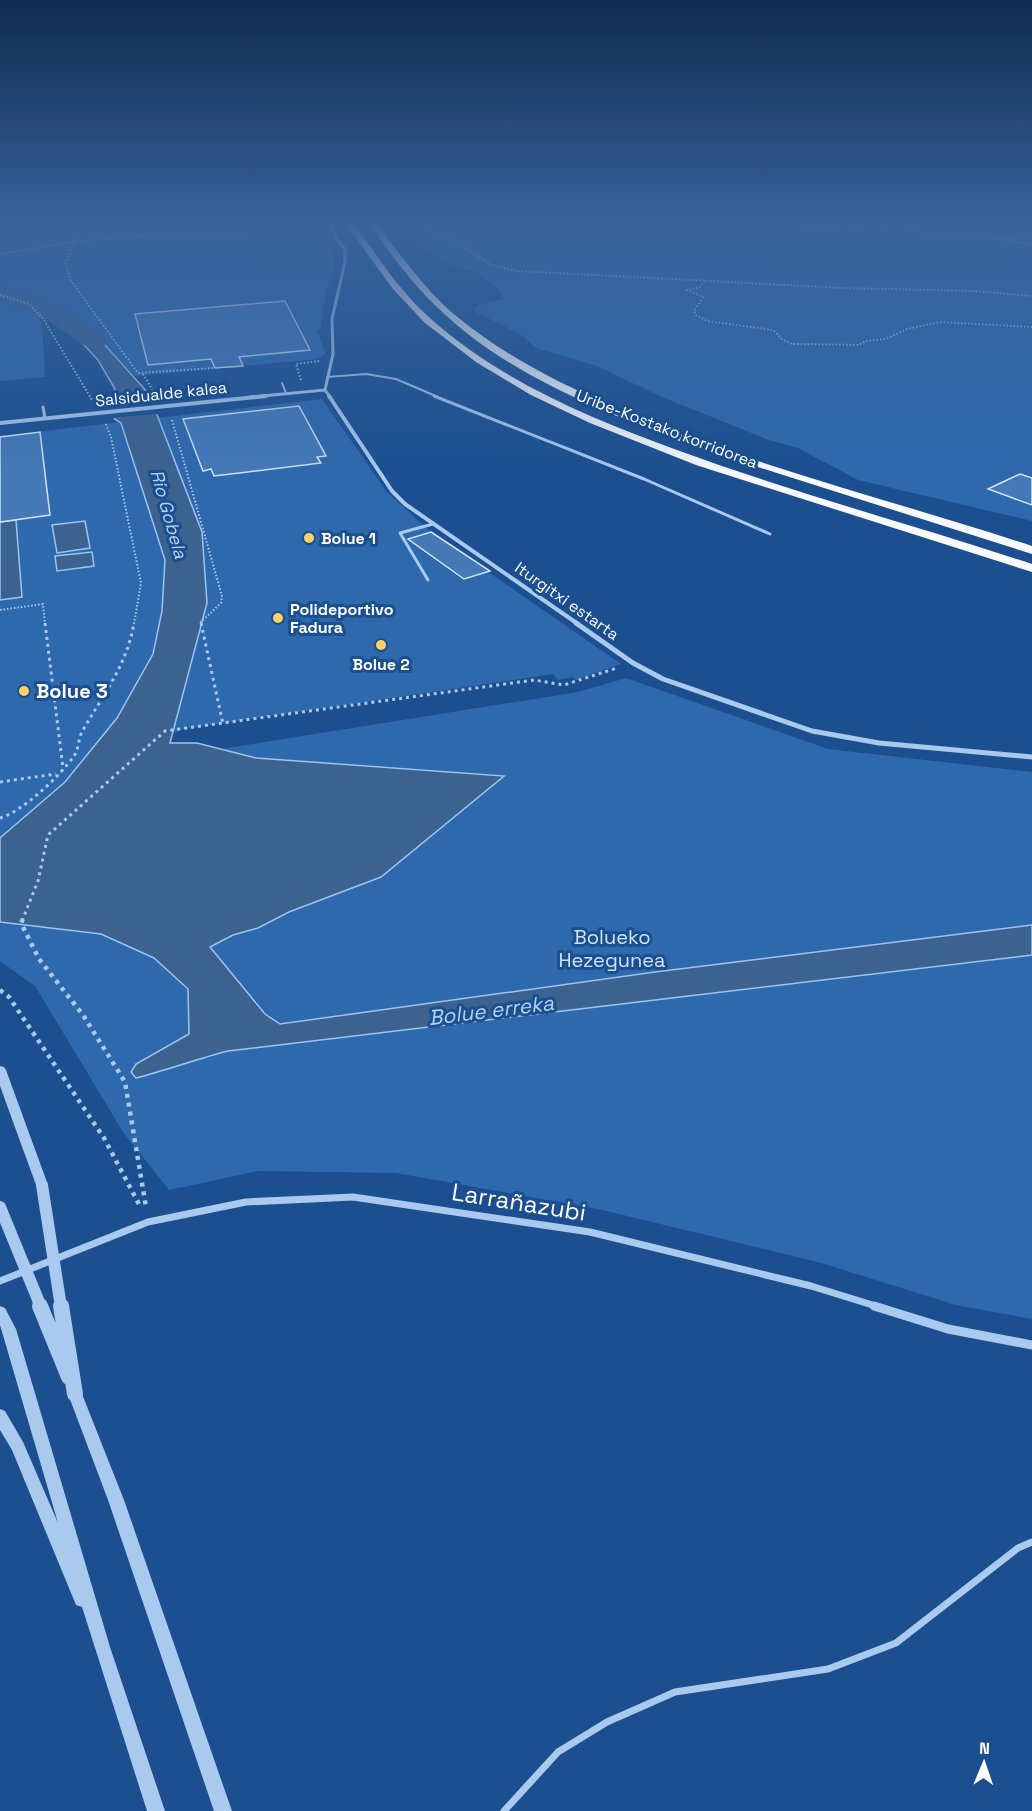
<svg xmlns="http://www.w3.org/2000/svg" width="1032" height="1811" viewBox="0 0 1032 1811" font-family="'Space Grotesk',sans-serif">
<style>
.green{fill:#2e69ad}
.water{fill:#3c6290;stroke:#9cc4f0;stroke-width:1.5}
.pier{fill:#1b4f8f}
.lines{fill:none;stroke-linecap:round;stroke-linejoin:round}
.river{fill:#3c6290;fill-rule:evenodd}
.building{fill:#4478b7;stroke:#cfe3fa;stroke-width:1.5}
.path-far2{stroke:#a9c9ee;stroke-width:2;stroke-dasharray:1.5 2;stroke-linecap:butt}
.path-far1{stroke:#a9c9ee;stroke-width:3;stroke-dasharray:3 4;stroke-linecap:butt}
.path{stroke:#a9c9ee;stroke-width:4.5;stroke-dasharray:4 5;stroke-linecap:butt}
.service-far2{stroke:#a9c9ee;stroke-width:2}
.service-far1{stroke:#a9c9ee;stroke-width:3}
.service{stroke:#a9c9ee;stroke-width:7}
.minor-far4{stroke:#a9c9ee;stroke-width:3}
.minor-far3{stroke:#a9c9ee;stroke-width:4}
.minor-far2{stroke:#a9c9ee;stroke-width:5}
.minor-far1{stroke:#a9c9ee;stroke-width:7}
.minor{stroke:#a9c9ee;stroke-width:9}
.tertiary{fill:#a9c9ee;fill-rule:evenodd}
.trunk{fill:#f8faff;fill-rule:evenodd}
.tertiary-bridge-far1{stroke:#a9c9ee;stroke-width:12}
.tertiary-bridge{stroke:#a9c9ee;stroke-width:16}
.poi-dot{fill:#ffd166;stroke:#1b4f8f;stroke-width:2}
.labels{text-anchor:middle;dominant-baseline:central;stroke-width:6;stroke-linejoin:round;paint-order:stroke}
.far-street-label{font-size:16px;fill:#fff;stroke:#1b4f8f}
.far-poi-label{font-size:16px;font-weight:bold;fill:#fff;stroke:#1b4f8f;text-anchor:start}
.far-water-label{font-size:18px;font-style:italic;fill:#b5d3f5;stroke:#1b4f8f}
.poi-label{font-size:20px;font-weight:bold;fill:#fff;stroke:#1b4f8f;text-anchor:start}
.park-label{font-size:20px;fill:#cfe3fa;stroke:#1b4f8f}
.water-label{font-size:21px;font-style:italic;fill:#b5d3f5;stroke:#1b4f8f}
.near-street-label{font-size:24px;fill:#fff;stroke:#1b4f8f}
</style>
<rect width="100%" height="100%" fill="#1b4f8f"/>
<path class="green" d="M0,223H315L320,238L331,249L335,267L327,288L320,329L317,331L326,354L317,359L135,376L87,325L22,294L0,286Z
M410,223H1032V521L858,480L798,448L769,440L662,397L597,366L536,348L523,336L476,312L474,309L478,305L502,299L500,291L478,273L451,265L435,256L416,240Z
M0,300L23,304L42,321L45,377L0,381Z
M322,399L387,492L431,532L621,664L576,680L573,677L558,680L553,674L183,729L77,772L578,692L626,678L828,749L1032,772V1319L956,1305L818,1262L598,1209L396,1173L258,1171L169,1190L123,1132L35,986L0,961V436Z"/>
<path class="water" d="M0,286L22,294L87,325L149,394L202,532L207,603L170,743H197L256,758L504,776L381,877L289,912L258,928L233,935L210,947L265,1014L280,1024L655,972L1032,925V955L228,1051C197,1059 167,1070 136,1078L131,1072L136,1064L189,1034L188,989L154,958L101,934L0,922V838L65,782L117,718L153,654L162,611L165,560L121,423L110,416L107,407L115,389L98,360L73,333L35,301L0,293Z
M16,520L22,597L0,600V522Z
M85,521L90,548L57,553L52,525Z
M92,552L94,566L57,571L55,556Z"/>
<path class="pier" d="M155,400L160,414L117,417L110,420L104,408L105,406L147,403Z"/>
<g class="lines">
<path class="river" d="M0,284C27,291 92,318 107,341L104,346L95,348L86,346L53,324L0,299Z"/>
</g>
<path class="building" d="M285,301L310,350L239,357L243,366L215,368L211,359L148,365L135,314Z
M299,406L326,456L317,457L321,463L214,476L211,469L203,471L183,419Z
M40,432L50,515L0,522V437Z
M1020,474L1032,478V505L988,489Z
M431,532L490,571L464,579L408,539Z"/>
<g class="lines">
<path class="path-far2" d="M79,223L77,235L66,263L71,281L138,373L214,368
M403,223L445,235L491,265L518,271L842,288L975,291L1032,296
M502,223L559,225L605,223L611,226L667,223
M744,223L804,231L898,229L947,235L982,236L1032,245
M997,238L1032,239
M0,254L73,242L139,236L211,237L239,233L268,225L308,223
M705,281L700,287L687,290L703,297L694,311L696,315L707,321L773,330L782,339L792,344L859,345L866,341L886,339L907,329L940,322L1032,327
M0,295L29,304L44,320L92,400
M143,374L155,394
M301,380L296,364L319,361
M172,420L222,596L221,603L201,622L202,624
M106,424L111,437L141,583L134,624
M0,610L43,604L45,624"/>
<path class="path-far1" d="M45,623L63,768
M201,623L223,724
M0,782L56,774
M0,818C22,812 60,776 74,756C79,749 78,738 83,730C103,695 127,665 134,623
M22,921L38,881L48,835L165,731L534,680L564,685L617,668"/>
<path class="path" d="M23,919L21,923L39,959L83,1015L125,1082L146,1207
M0,990L9,997L104,1138L141,1208"/>
<path class="service-far2" d="M327,377L366,374L396,379L438,397
M282,383L286,393"/>
<path class="service-far1" d="M434,396L644,479L770,534
M43,407L45,418
M428,580L400,533L433,524"/>
<path class="service" d="M504,1811L558,1752L607,1722L675,1692L828,1669L896,1643L1018,1548L1032,1542"/>
<path class="minor-far4" d="M251,397L325,390
M330,397L325,390L333,354L332,319L345,262V249L336,239L330,223"/>
<path class="minor-far3" d="M329,396L392,491L405,504L578,624
M0,423L266,396"/>
<path class="minor-far2" d="M576,623L633,663L663,679L812,731L879,743L1032,757"/>
<path class="minor-far1" d="M0,1281L148,1222L246,1202L353,1197L590,1232L811,1286L879,1307"/>
<path class="minor" d="M874,1306L948,1329L1032,1345"/>
<path class="tertiary" d="M0,1066L4,1067L6,1070L48,1185L47,1188L42,1190L37,1188L36,1185L0,1086Z
M0,1306L5,1308L16,1329L110,1647L165,1811H147L82,1607L76,1605L12,1450L0,1430V1409L5,1411L23,1442L58,1523L0,1325Z
M75,1388L80,1389L82,1394L124,1500L232,1811H214L108,1500L68,1394L70,1389Z"/>
<path class="trunk" d="M345,223H353C377,255 399,291 430,318C500,381 590,418 677,450C794,493 914,525 1032,564V572L696,465L590,423L531,395L476,362L425,323L393,289Z
M368,223H376C401,255 424,289 455,315C503,355 559,383 616,408C750,466 893,500 1032,546V554L695,447C605,412 508,376 438,308C411,283 390,252 368,223Z"/>
<path class="tertiary-bridge-far1" d="M42,1185L61,1307
M0,1207L41,1307"/>
<path class="tertiary-bridge" d="M40,1306L69,1377
M61,1306L75,1394"/>
</g>
<linearGradient id="sky" x2="0" y2="1"><stop stop-color="#0f2b4f"/><stop offset="0.47" stop-color="#39639b"/><stop offset="1" stop-color="#39639b" stop-opacity="0"/></linearGradient>
<rect width="1032" height="476" fill="url(#sky)"/>
<g class="poi-dot">
<circle cx="309" cy="538" r="6"/>
<circle cx="278" cy="618" r="6"/>
<circle cx="381" cy="645" r="6"/>
<circle cx="24" cy="691" r="6"/>
</g>
<g class="labels">
<g class="far-street-label">
<text transform="translate(161 394) rotate(-6)">Salsidualde kalea</text>
<text transform="translate(667 429) rotate(21)">Uribe-Kostako korridorea</text>
<text transform="translate(567 601) rotate(35)">Iturgitxi estarta</text>
</g>
<g class="far-poi-label">
<text x="321" y="538">Bolue 1</text>
<text x="290" y="609">Polideportivo<tspan x="290" dy="18">Fadura</tspan></text>
<text x="381" y="664" text-anchor="middle">Bolue 2</text>
</g>
<g class="far-water-label">
<text transform="translate(169 514) rotate(74)">Río Gobela</text>
</g>
<g class="poi-label">
<text x="36" y="691">Bolue 3</text>
</g>
<g class="park-label">
<text x="612" y="937">Bolueko<tspan x="612" dy="23">Hezegunea</tspan></text>
</g>
<g class="water-label">
<text transform="translate(491 1010) rotate(-7)">Bolue erreka</text>
</g>
<g class="near-street-label">
<text transform="translate(519 1202) rotate(9)">Larrañazubi</text>
</g>
</g>
<g transform="translate(984 1763) rotate(2)" stroke="#1b4f8f" stroke-width="4.5" paint-order="stroke">
<path d="M0-4.5L10 22L0 15L-10 22Z" fill="#ffffff"/>
<text y="-9" font-size="16" font-weight="bold" text-anchor="middle" fill="#ffffff">N</text>
</g>
</svg>
